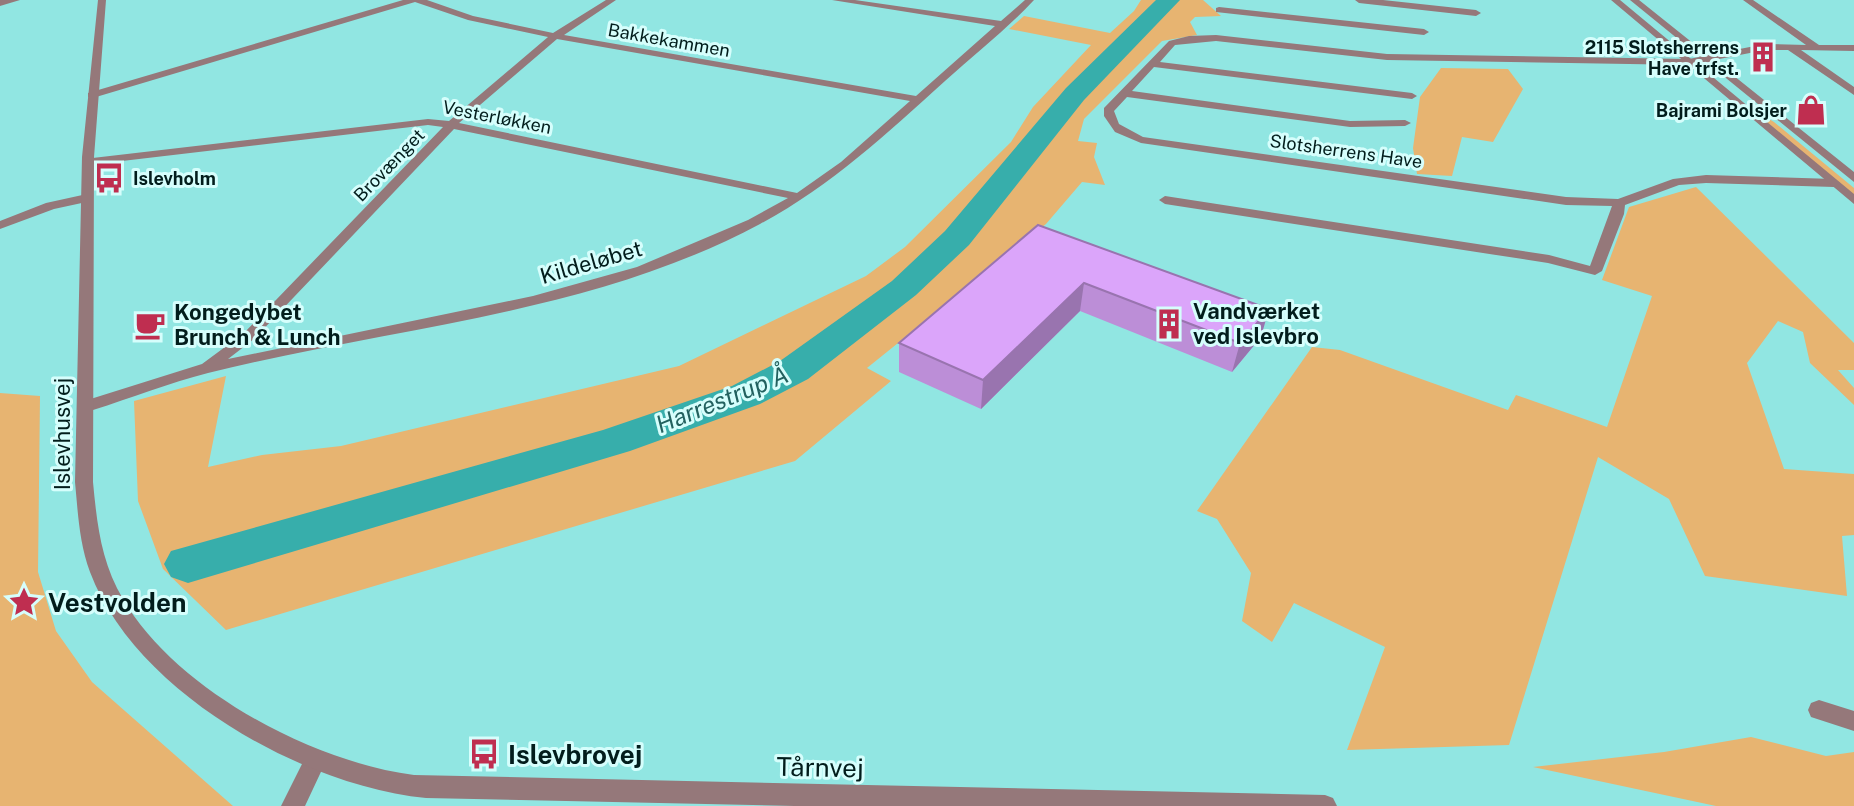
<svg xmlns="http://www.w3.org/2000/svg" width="1854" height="806" viewBox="0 0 1854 806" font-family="'Public Sans',sans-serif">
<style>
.green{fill:#e7b471}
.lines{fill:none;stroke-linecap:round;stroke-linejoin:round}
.river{fill:#37aeab;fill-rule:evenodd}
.minor{fill:#95787a;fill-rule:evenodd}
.tertiary{fill:#95787a;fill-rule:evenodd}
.wall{fill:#bc8ed7}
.shaded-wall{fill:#9974af}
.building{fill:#dba5fa;stroke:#9974af;stroke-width:2}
.labels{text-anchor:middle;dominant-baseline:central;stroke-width:6;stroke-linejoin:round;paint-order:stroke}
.far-street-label{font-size:18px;fill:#021d1c;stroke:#d6fefc}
.far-poi-label{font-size:18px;font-weight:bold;fill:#021d1c;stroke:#d6fefc;text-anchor:end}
.street-label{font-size:22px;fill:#021d1c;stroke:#d6fefc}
.poi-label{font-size:22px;font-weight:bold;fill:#021d1c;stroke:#d6fefc;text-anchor:start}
.water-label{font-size:24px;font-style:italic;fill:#22615f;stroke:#d6fefc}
.near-poi-label{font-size:26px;font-weight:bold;fill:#021d1c;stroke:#d6fefc;text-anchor:start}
.near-street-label{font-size:26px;fill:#021d1c;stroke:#d6fefc}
</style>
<rect width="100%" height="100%" fill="#91e6e2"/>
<path class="green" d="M1141,0H1203L1221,16L1195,17L1190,22L1197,35L1162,41L1084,119L1078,141L1097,143L1094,157L1105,185L1082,182L1046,224L867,368L891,381L795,461L226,630L163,569L138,501L134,401L226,376L208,467L262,455L341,446L679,366L866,276L905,247L1011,142L1033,107L1091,45L1009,29L1024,16L1110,33L1134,11Z
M1441,68L1508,69L1523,89L1493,142L1462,137L1452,176L1417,174L1413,148L1420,97Z
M1746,105L1774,122L1854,188V196Z
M1696,187L1854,343V370H1838L1854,388V405L1810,363L1803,332L1778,321L1747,363L1784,469L1854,474V535L1842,536L1847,596L1705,576L1669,499L1598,457L1509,745L1347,750L1385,647L1294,603L1272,642L1242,621L1251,573L1217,519L1197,511L1312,347L1340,350L1508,410L1516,395L1607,427L1652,296L1602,280L1629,207Z
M0,393L40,396L38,572L56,631L92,682L233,806H0Z
M1751,737L1826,756L1854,752V806H1716L1533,767L1664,752Z"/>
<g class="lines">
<path class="river" d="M1156,0H1180L1084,100L969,245L916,295L808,379L760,404L630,451L188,583L171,577L164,564L171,551L603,430L732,386L780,361L892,281L945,231L1066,88Z"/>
<path class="minor" d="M0,0H20L0,6Z
M403,0H427L473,16L553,33L606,0H616L564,35L916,96L995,26L832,0H855L1001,21L1025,0H1034C1007,29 975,54 945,81C885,135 831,186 760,224C590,315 391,327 208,373C169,383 131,398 93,410H81L79,406L81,402L202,364L244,333L443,127L428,125L88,165L82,161L84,159L428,119L449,121L548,37L468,20L415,2L96,97H88V93ZM557,39L910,101L841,162L797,193L459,123ZM454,129L788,198L748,220L637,267L533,296L228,359L254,339Z
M1355,0H1383L1476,10L1481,13L1476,16L1359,3Z
M1743,0H1753L1819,45H1854V51L1801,50L1854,87V95L1788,50H1765L1689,65L1387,60L1216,41L1175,45L1160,62L1412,93L1417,96L1412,99L1154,67L1132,91L1350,121L1405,120L1411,123L1405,126L1350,127L1127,97L1114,111L1119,124L1143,137L1566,197L1618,199L1673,179L1706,175L1834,179L1840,183L1834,187L1706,183L1679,185L1625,205L1624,214L1602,271L1595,275L1548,263L1165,204L1159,200L1165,196L1549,255L1590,266L1612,206L1566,205L1141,143L1115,132L1104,116V108L1169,41L1189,36L1216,35L1387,54L1689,59L1765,44L1806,45Z
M1219,7L1424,29L1429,32L1424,35L1216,12V8Z
M87,194L91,195V201L54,209L0,229V221L46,203Z
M1819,700L1854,711V731L1811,717L1808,710L1811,703Z
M316,749L324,752L327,759L305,806H281L308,752Z"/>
<path class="tertiary" d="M98,0H106L94,157L93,482C97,524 101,562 123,599C175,689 312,762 414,775L1325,795L1333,798L1337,806H795L426,798C303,786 135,692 90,572C79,542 78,513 75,482L82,157Z
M1611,0H1620L1854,194V204Z
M1630,0H1639L1854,172V182Z"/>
</g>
<path class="wall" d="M1038,225L1261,337L1232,372L1080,311L981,409L899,372V343Z"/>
<path class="shaded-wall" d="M1084,283L1080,311L981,409L983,380Z
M1269,309L1261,337L1232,372L1240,343Z"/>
<path class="building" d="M1038,225L1269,309L1240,343L1084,283L983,380L899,343Z"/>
<defs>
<g id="building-bare" transform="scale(2.4)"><path d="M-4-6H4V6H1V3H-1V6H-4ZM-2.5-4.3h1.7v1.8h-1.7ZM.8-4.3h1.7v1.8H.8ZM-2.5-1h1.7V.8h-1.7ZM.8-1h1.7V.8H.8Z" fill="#bf2e50" stroke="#d6fefc" stroke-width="2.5" paint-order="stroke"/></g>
<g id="shop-bare" transform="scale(2.4)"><path d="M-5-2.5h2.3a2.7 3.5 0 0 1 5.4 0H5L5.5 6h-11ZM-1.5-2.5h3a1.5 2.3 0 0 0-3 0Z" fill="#bf2e50" stroke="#d6fefc" stroke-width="2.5" paint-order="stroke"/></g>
<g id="bus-bare" transform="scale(2.4)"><path d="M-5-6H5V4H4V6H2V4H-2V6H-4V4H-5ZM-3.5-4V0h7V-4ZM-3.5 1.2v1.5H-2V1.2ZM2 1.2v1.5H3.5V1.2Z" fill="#bf2e50" stroke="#d6fefc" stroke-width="2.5" paint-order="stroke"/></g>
<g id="cafe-bare" transform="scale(2.4)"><path d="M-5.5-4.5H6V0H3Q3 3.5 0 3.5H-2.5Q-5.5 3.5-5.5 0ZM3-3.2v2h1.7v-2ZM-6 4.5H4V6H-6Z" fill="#bf2e50" stroke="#d6fefc" stroke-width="2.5" paint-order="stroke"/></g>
<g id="sight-bare" transform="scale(2.4)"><path d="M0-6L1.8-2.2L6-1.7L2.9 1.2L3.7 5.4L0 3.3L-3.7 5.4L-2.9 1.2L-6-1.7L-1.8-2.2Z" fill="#bf2e50" stroke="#d6fefc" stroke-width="2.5" paint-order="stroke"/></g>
</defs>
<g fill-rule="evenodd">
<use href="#building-bare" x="1763" y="57"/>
<use href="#shop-bare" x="1811" y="110"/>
<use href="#bus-bare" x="109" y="178"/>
<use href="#building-bare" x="1169" y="324"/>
<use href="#cafe-bare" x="150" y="325"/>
<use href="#sight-bare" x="24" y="602"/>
<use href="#bus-bare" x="484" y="754"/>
</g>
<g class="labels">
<g class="far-street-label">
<text transform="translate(669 40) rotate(10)">Bakkekammen</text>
<text transform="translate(497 117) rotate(11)">Vesterløkken</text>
<text transform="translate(1346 151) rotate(8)">Slotsherrens Have</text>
<text transform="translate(389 165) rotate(-46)">Brovænget</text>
</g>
<g class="far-poi-label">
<text x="1739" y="47">2115 Slotsherrens<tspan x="1739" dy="21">Have trfst.</tspan></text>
<text x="1787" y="110">Bajrami Bolsjer</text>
<text x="133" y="178" text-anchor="start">Islevholm</text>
</g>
<g class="street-label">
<text transform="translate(591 262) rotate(-16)">Kildeløbet</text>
<text transform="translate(62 434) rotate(-90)">Islevhusvej</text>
</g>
<g class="poi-label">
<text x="1193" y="311">Vandværket<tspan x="1193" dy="25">ved Islevbro</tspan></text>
<text x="174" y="312">Kongedybet<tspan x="174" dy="25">Brunch &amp; Lunch</tspan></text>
</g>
<g class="water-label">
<text transform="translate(722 399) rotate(-22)">Harrestrup Å</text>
</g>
<g class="near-poi-label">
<text x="48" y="602">Vestvolden</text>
<text x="508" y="754">Islevbrovej</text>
</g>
<g class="near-street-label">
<text transform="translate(820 767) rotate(1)">Tårnvej</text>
</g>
</g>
</svg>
